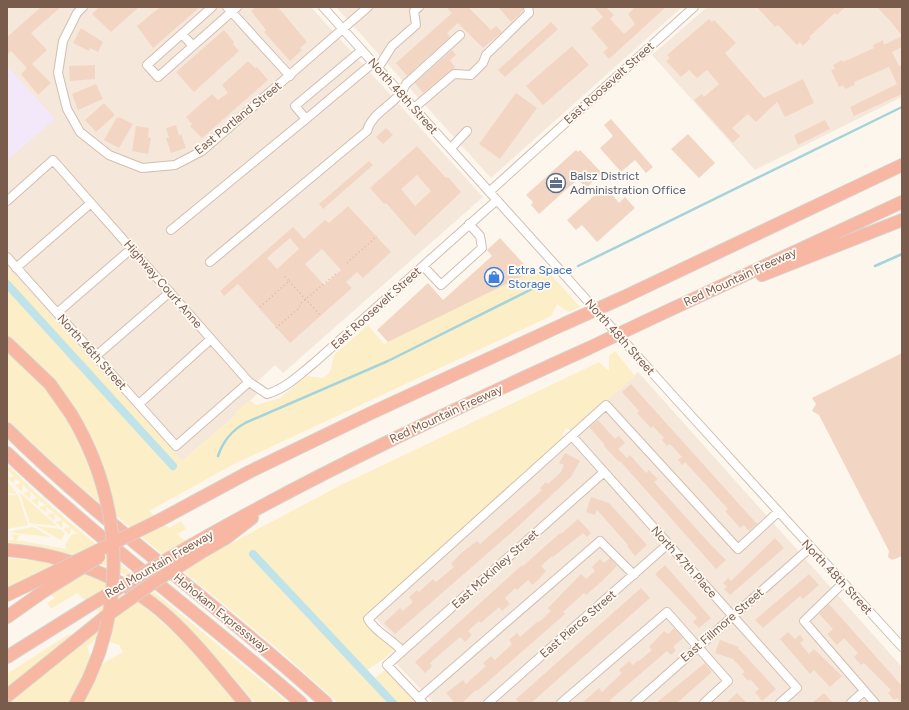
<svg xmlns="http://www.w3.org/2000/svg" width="909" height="710" viewBox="0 0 909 710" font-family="Figtree,sans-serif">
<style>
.residential{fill:#f5e8da}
.education{fill:#f3e8fa}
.sand{fill:#fcefc7}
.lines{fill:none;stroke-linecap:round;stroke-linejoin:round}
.stream{stroke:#a5d3da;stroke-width:2.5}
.canal{stroke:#bfe3e8;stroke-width:8}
.building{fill:#f3d5c3;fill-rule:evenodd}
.minor-casing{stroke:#d1beb0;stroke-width:10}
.highway-casing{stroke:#dad1cd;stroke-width:14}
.path{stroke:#d9b8a5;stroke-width:1.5;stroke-dasharray:1 3;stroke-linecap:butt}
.minor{stroke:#fff;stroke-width:8}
.highway{stroke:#f7b7a3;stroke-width:12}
.highway-bridge-casing{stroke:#dad1cd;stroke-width:14;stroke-linecap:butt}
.highway-bridge{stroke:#f7b7a3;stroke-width:12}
.labels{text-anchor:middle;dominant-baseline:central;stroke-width:3.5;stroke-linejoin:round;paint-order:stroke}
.street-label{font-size:12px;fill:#7a5c4d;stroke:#fffaf3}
.service-label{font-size:12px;fill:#4e5e75;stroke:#fffaf3;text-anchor:start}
.shop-label{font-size:12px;fill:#366cbe;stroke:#fffaf3;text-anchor:start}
</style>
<rect width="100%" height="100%" fill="#fdf6ec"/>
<path class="residential" d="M7,7H311L483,197L283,373L275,365L257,382L265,386L236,415L182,461L7,267V160L54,119L7,66Z
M336,7H682L491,178Z
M707,7H902V97L755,170L652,55Z
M638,372L902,667V703H434L389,656L401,645L369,611Z"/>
<path class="education" d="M7,66L55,119L7,160Z"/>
<path class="sand" d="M543,266L580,307L568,312L557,304L551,316L234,464L149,511L169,528L181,521L186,529L177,534L205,557L341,485L599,362L609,371V356L615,351L635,376L608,400L611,404L603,405L574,431L566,428L562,435L565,439L368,614L395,649L385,658L363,673L371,681L385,670L416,703H338L278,649L71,479L7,420V348L46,387L67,417L77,411L58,385L7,335V267L182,461L236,415L235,412L250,400L256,405L280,398L306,376L323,378L328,374L331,369L334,355L368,325L384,344Z
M7,464L35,492L67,520L288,703H256C220,664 186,621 143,589C136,583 129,576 121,573C84,555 48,548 7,544V540H14L11,534L20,535L16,540L67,549L65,545L72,534H77L71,528L70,535L63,529L70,527L63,521L62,528L55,522L62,520L55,514L54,521L47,515L54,513L47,507L46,513L39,507L46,505L39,500L38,506L31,500L37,498L31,492L30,499L23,493L29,491L23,485L22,492L15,485L21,483L15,478L14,484L7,478L14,476L7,470Z
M7,481L17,494L7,493Z
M19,492L57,526L30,523Z
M7,495H18L28,525L7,529Z
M36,526L60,529L65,533L61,540Z
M33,527L51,537L7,532Z
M7,558L52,562L95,577L140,603L183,640L237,703H82L97,678L102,664L123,652L119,645L97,638L87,647L92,659L70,703H7L110,622L77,593L51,609L47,603L55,598L29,578L7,589Z
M69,634L71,636L7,689V674Z"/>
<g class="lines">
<path class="stream" d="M578,266L902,107
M875,266L902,254
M218,456C223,441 231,431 245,423L388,361L542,284"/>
<path class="canal" d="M7,284L173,466
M253,554L393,703"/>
</g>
<path class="building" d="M41,7H61L31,33L47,50L32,64L51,83L38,95L21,74L27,68L11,51L7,55V37Z
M99,7H139L111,32L92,14Z
M160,7H200L153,48L137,26Z
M256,7H278L307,42L300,48L302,50L290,61L264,32L266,30L251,11Z
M446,7H468L491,30L496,26L502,32L483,48L458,23L447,33L450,37L407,76L396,63L452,13Z
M498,7H523V11L511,22Z
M594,7H606L614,15L610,19L624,34L635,24L628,14L635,7H666L609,59L603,52L608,48L591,28L603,17Z
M757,7H845L837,15L835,13L809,37L811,38L803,46L800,42L797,45L778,25L775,27Z
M877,7H902V36L892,23Z
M709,19L712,22L714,20L736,43L725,53L764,98L803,79L814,103L785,117L777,102L756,122L748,114L732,128L740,136L733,143L694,100L702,94L704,97L719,84L707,70L697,78L689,70L681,77L666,61L670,58L667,55Z
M551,22L558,29L505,77L498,70Z
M81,28L103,42L98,52L90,48L89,51L73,43Z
M224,30L234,42L233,44L239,51L194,92L176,72Z
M902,36V47L892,52L899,66L902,65V94L854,116L850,107L897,84L889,67L854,82L855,85L845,89L843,85L839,87L831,70L835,69L833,65L842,60L843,62L874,48L873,45L883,40L884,45Z
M572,46L589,65L543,105L526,86Z
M452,50L456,55L450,60L455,67L423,93L415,83Z
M248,61L255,68L257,67L268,80L202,138L190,126L192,124L186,117L212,94L218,100L228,93L222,85Z
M95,65V79L70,81L69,66Z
M96,84L103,99L78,110L72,94Z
M516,93L537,108L500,159L479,144Z
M104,103L115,115L96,132L85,120Z
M117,117L118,119L119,117L133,124L119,148L104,140Z
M611,119L653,167L646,173L635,160L621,172L600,148L613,136L604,125Z
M825,120L830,129L798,145L794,135Z
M176,125L179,136L181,134L186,148L171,153L166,138H169L166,128Z
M136,126L149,128L148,137L151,138L148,154L132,151Z
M386,128L393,135L383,144L376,137Z
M688,134L715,163L699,178L671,149Z
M417,146L446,178L448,177L461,192L415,236L386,203L384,204L370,188ZM417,175L431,191L415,206L401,189Z
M576,150L578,152L580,150L602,173L586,188L578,179L539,214L531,205L533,202L526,195Z
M369,161L373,165L323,209L319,204Z
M605,186L619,203L625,197L635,208L597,242L582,225L576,230L567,220Z
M348,206L391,252L363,278L357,272L346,282L352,288L290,343L238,284L224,296L220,291L293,227L304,239L325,220L329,223ZM290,238L299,249L277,269L267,258ZM322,249L341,270L324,285L305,264Z
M500,238L531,272L388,342L377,330L428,283L443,300L492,256L487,250Z
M902,353V556L892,560L888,557L889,551L819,415L812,411L816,404L812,398Z
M631,384L757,524L749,531L744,525L740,528L725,511L728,509L685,462L682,465L678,460L682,457L670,444L667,446L662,440L664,438L653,426L651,428L637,413L639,411L622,392Z
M598,420L615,439L619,436L625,443L618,449L627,458L630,455L646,473L649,470L658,479L654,482L711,545L726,560L716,569L620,461L619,462L604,446L605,445L589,427Z
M565,453L580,461L571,477L511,533L395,634L384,623L400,608L403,611L413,602L409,597L417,590L419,592L433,579L436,582L454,567L451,564L461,553L477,541L480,544L542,490L540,488L546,482L548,484L561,472L564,465L559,463Z
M591,497L609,503L647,545L635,556L627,546L628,545L597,510L595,515L586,512Z
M578,519L591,533L587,537L583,533L553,557L552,556L541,566L546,571L537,581L532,585L528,580L517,590L515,588L505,598L510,604L502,611L499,607L481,623L479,621L468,631L472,635L465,642L460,637L430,663L432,666L425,673L415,662L522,565L523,566L560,533L561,534Z
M775,538L784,548L730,595L724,589L727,587L723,583L728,578L731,581Z
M610,558L617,566L601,582L586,595L584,593L563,612L565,614L477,691L476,690L462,703H455L446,693L463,680L466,684L486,666L483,663L491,656L495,660L512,644L509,640L517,633L520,637L538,621L539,622L551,611L548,608L581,574L586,579L595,571L592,567L600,559L604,563Z
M665,565L711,618L699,628L693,622L697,618L655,574Z
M809,574L819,585L803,599L800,596L763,628L755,620Z
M641,588L650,598L531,703H519L516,699Z
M829,604L902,686V703L897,698L894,700L888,693L891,690L864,663L861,665L854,657L858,653L844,638L837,645L827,634L833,629L819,614Z
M674,628L683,638L673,647L676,650L671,655L667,651L610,700L612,703H582L599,688L602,692L622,673L619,670L629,661L633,665L638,660L639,661L652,650L649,647L664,631L668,634Z
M788,632L795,639L800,635L804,640L800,643L809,654L814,649L842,676L830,687L814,670L810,674L780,639Z
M720,640L739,647L738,648L776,689L762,701L755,692L759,689L750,679L748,681L742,674L745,672L733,659L715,653Z
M705,663L712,672L677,703H656Z
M737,693L747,703H726Z
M824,693L833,703H812Z"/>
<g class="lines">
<g class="minor-casing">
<path id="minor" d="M83,7L77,13L63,41L58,73L67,109L80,132L109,155L142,168L175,165L202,151L368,7
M212,7L147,65L158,77L237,7
M227,7L290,76
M323,7L676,399L902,647
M182,34L193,46
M378,68L392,46L416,25L414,11L419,7
M414,108L454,74L471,75L483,63L486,55L529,13L528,7
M306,119L373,63
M451,148L467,131
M489,192L694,7
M7,201L53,160L249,382L176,446L7,257
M171,230L306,119L295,106L362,50
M210,262L367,131C372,111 398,104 406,84L460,35
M423,266L441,285L482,248L480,236L469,224
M16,268L91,203
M57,313L131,249
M96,356L170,292
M249,382L267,394C285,389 299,375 314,363L497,200
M139,404L211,339
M572,436L797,688L780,703
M843,583L804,621L875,703
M402,651C392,639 376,633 368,619L606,405L738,549L778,512
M419,698L600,541L634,575
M423,703L387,665L603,473
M488,703L668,544
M561,703L667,612L728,681L704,703
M635,703L810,548
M851,703L864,691"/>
</g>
<g class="highway-casing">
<path id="highway" d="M762,275L902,220
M624,297L902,165
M646,321L902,202
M7,343L50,384L71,414
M7,429C107,528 223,608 326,703
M7,453C100,542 205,618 301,703
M160,520L249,472L371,413L564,324
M190,546C319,472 452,410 587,349
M7,550C66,554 124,577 168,617C196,642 220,674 245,703
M200,553L226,538L252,518
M7,595L34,582
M7,617L44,591
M7,657L90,605
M7,696L105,617
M76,703L89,678L99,653"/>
</g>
<path class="path" d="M347,263L377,236
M289,281L321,316
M260,307L289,281L283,274
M276,328L299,308L301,303L338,272"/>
<use href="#minor" class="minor"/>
<use href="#highway" class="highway"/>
<g class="highway-bridge-casing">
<path id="highway-bridge" d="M564,324L624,297
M587,349L646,321
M71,414C115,487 126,572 99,653
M34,582L160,520
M44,591L99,557
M90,605L190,546
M106,616L154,582L200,553"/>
</g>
<use href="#highway-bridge" class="highway-bridge"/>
</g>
<defs>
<g id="office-ring" transform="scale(1)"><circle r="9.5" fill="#fffaf3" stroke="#5c6f8a" stroke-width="1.5"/><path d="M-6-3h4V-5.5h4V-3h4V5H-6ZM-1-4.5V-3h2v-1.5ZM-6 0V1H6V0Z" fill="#5c6f8a"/></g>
<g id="shop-ring" transform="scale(1)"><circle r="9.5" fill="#fffaf3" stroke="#3f7fe0" stroke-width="1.5"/><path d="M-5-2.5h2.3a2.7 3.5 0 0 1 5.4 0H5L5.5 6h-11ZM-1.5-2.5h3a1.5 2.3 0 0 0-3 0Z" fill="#3f7fe0"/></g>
</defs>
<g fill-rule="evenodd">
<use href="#office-ring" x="556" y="183"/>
<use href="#shop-ring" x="494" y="277"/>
</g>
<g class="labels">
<g class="street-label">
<text transform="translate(609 83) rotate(-42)">East Roosevelt Street</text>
<text transform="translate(403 96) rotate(48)">North 48th Street</text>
<text transform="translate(238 118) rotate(-39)">East Portland Street</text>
<text transform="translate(740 277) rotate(-25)">Red Mountain Freeway</text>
<text transform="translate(163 284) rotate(49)">Highway Court Anne</text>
<text transform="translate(376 308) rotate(-42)">East Roosevelt Street</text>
<text transform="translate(620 337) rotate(48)">North 48th Street</text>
<text transform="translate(92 352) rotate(48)">North 46th Street</text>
<text transform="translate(446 414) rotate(-25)">Red Mountain Freeway</text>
<text transform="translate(684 562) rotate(48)">North 47th Place</text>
<text transform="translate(159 564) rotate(-30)">Red Mountain Freeway</text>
<text transform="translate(495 569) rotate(-42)">East McKinley Street</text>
<text transform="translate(837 577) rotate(47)">North 48th Street</text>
<text transform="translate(221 613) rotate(39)">Hohokam Expressway</text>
<text transform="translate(578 624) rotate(-41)">East Pierce Street</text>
<text transform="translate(722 625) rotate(-41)">East Fillmore Street</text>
</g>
<g class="service-label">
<text x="570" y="176">Balsz District<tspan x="570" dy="14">Administration Office</tspan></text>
</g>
<g class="shop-label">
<text x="508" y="270">Extra Space<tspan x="508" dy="14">Storage</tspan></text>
</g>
</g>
<rect width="909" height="710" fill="none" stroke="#7a5c4d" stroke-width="16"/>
</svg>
